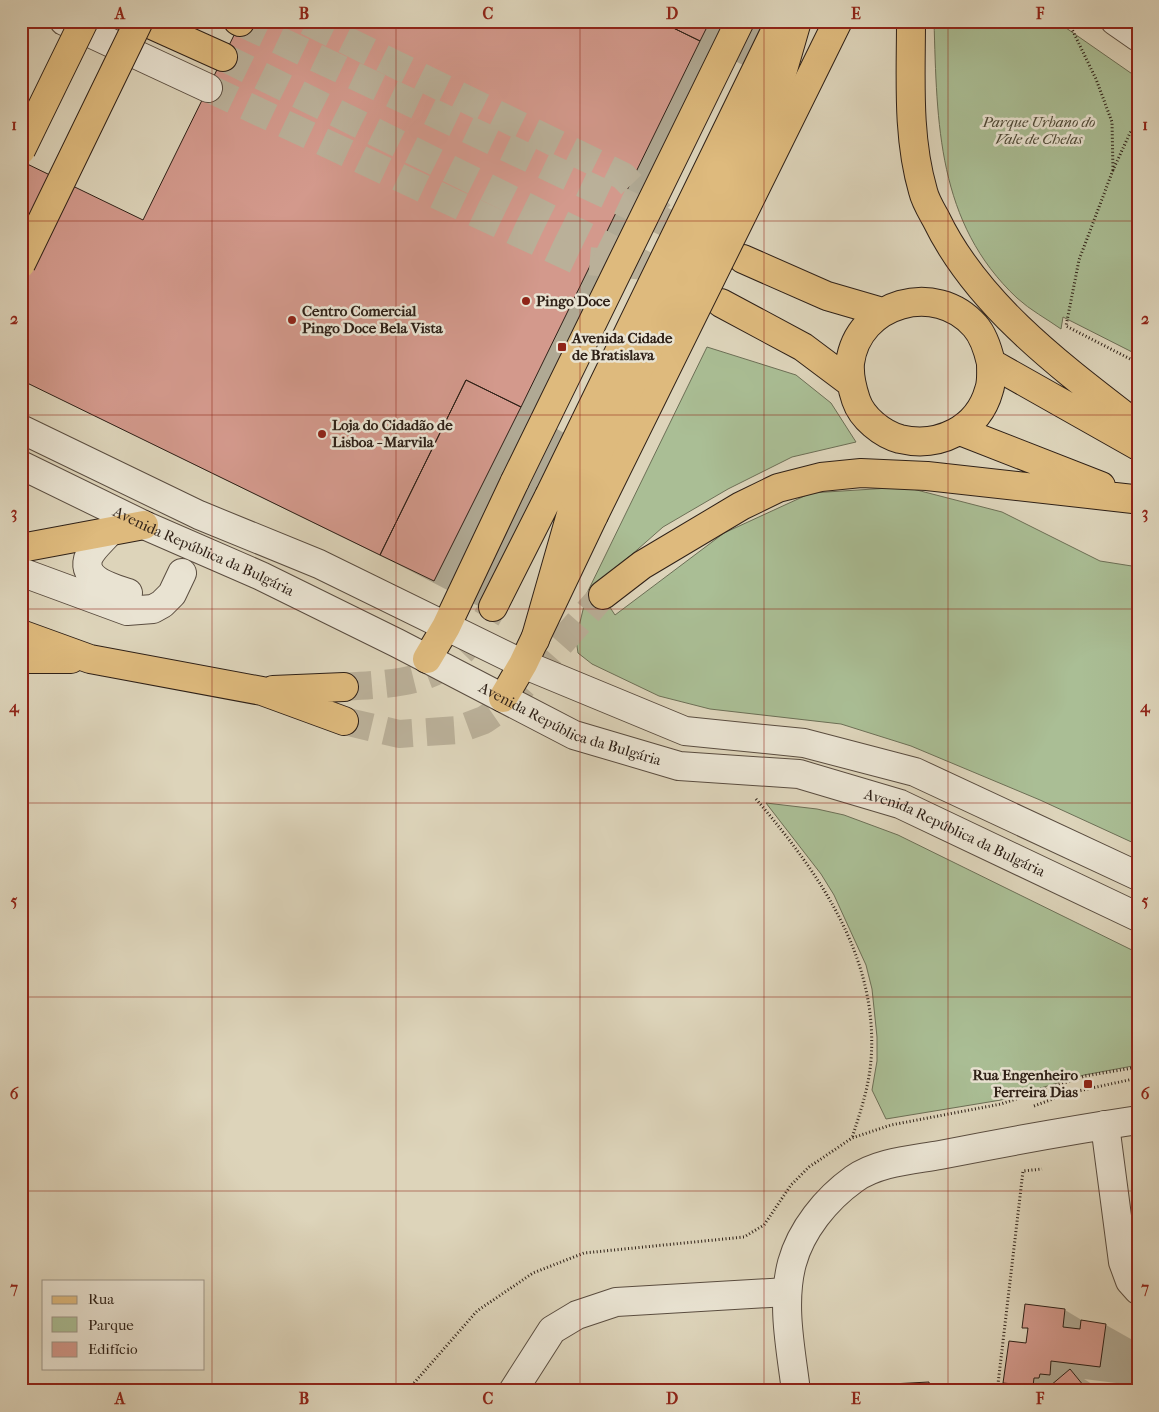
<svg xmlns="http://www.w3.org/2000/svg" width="1159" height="1412" viewBox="0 0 1159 1412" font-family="'IM FELL French Canon',serif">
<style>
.green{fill:#aabe95;stroke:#6c6f56}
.shadow{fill:#0003}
.building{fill:#d3998c;stroke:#2e2017}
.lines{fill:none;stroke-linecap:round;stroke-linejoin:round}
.minor-tunnel{stroke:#bab099;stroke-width:28;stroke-dasharray:28 14;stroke-linecap:butt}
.highway-tunnel{stroke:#bab099;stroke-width:28;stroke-dasharray:28 14;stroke-linecap:butt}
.minor-casing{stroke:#5a4d40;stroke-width:30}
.major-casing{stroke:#2e2017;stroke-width:30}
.highway-casing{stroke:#2e2017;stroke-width:30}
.path{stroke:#2e2017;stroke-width:3;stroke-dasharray:1 2.5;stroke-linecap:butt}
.minor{stroke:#e9e3d2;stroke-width:28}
.major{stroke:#deba7d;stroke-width:28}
.highway{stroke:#deba7d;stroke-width:28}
.major-bridge-casing{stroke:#2e2017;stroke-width:30;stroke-linecap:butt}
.highway-bridge-casing{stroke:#2e2017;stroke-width:30;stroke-linecap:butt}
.major-bridge{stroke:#deba7d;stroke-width:28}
.highway-bridge{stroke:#deba7d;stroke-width:28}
.grid{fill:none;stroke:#8f2418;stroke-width:1;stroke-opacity:0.55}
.poi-dot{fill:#8f2418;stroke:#e9e3d2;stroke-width:2}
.labels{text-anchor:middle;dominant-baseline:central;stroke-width:5;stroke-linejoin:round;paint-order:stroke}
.park-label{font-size:15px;font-style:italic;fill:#4d4836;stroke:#e9e3d2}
.poi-label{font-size:15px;font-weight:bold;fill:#2e2017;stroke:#e9e3d2;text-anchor:start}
.street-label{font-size:15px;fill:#2e2017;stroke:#e9e3d2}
.neatline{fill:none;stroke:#8f2418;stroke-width:2}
.grid-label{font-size:16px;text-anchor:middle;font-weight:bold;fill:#8f2418}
</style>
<rect width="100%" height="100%" fill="#ddd4ba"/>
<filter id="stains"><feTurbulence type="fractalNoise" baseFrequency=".004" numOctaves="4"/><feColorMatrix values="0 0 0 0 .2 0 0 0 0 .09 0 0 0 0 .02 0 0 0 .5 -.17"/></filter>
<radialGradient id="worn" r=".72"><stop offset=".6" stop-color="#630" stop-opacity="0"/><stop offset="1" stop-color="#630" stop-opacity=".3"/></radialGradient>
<path class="green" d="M934,21H1056L1138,78V355L1063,317L1061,329C1047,319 1030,310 1017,298C937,223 937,123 934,21Z
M707,347L796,375L831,403L856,442L792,457L728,489L663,527L596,586L615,615L724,533L811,493L905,487L1002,512L1100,561L1138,567V845L1040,800L911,746L841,724L710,709L659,696L592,664L578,653L576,639L587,593Z
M766,803L817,809L844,815L898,835L1138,953V1065L1084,1075L1001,1100L886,1119L872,1090L877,1061V1037L872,989L866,965L834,895L821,874Z"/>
<path class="shadow" d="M242,21H774L751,69L717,52L538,418L571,437L484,609L399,565L21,380V162L144,222Z
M1065,1310L1085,1322L1106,1325L1138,1343L1132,1385L1084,1379L1103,1391H1019L1004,1382L1027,1345L1029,1330L1024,1327Z
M929,1384L941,1391H874Z"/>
<path class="building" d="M241,21H659L700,41L521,407L466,380L380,555L21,380V161L143,220Z
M659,21H710L700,41Z
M466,380L521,407L434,581L380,555Z
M1025,1304L1065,1309L1063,1327L1080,1329L1081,1320L1106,1324L1100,1367L1051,1361L1050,1375L1040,1374L1039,1378H1034L1033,1386L1003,1383L1009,1341L1026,1343L1028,1328H1022Z
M1070,1369L1088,1391H1044Z
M929,1382L930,1391H873L872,1385Z"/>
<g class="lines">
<path class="minor-tunnel" d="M307,21L623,176L669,224
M208,88L576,260L646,266"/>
<path class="highway-tunnel" d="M240,22L701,239
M223,57L679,282
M344,687C423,682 452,680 493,607
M344,721L399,734L457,730L484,720L506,705L603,595"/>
<g class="minor-casing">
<g id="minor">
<path d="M64,21L208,88"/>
<path d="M1115,21L1138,37"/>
<path d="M21,429L199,515L319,564L523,664L685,731L804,743L915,772L1138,876"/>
<path id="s1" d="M21,465L144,525L261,576L397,643L574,735L679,766L799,774L900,804L1138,917"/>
<path d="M110,531C104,539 91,549 88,559C82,581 114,588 128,593"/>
<path d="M21,572L127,611L153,609L162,604L172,594L182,573"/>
<path d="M1105,1125L1123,1262L1130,1281L1138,1290"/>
<path d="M513,1391L552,1330L577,1315L616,1302L787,1292"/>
<path d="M796,1391C791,1350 781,1304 792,1263C801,1230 826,1199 854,1179C878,1162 912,1160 940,1155C1006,1142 1072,1130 1138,1120"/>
</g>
</g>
<g class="major-casing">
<path id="major" d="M427,659L446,627L515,481
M503,698L523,664L594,515"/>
</g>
<g class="highway-casing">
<path id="highway" d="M143,21L223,57
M238,21L240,22
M911,21C911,78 907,136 923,191C925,200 931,210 936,219C978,306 1063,368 1138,426
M743,259L827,296L882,312
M721,303L803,347L851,383
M991,363C991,372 992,382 989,390C978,430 938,448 900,439C882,434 862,418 856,400C852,388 849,376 850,363C858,302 936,281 975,326C984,336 988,350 991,363L1138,446
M960,431L1101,486
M21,548L144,525
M603,595L642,565L741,506L778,488L821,477L861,473L927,476L1133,499
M493,607L549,496
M21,634L90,659L262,691L344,721
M535,640L575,500
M21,659H71
M273,690L344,687"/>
</g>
<path class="path" d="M1068,21L1096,79L1112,122L1113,170L1130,133L1138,121
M1113,170L1079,260L1066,326L1138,363
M756,799C819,873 879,958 871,1060C869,1087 860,1113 852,1138
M1034,1106L1069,1093L1138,1078
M407,1391L477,1311L533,1273L584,1253L744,1237L764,1225L791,1185L809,1167L852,1138L891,1125L1001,1104L1085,1076L1138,1067
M1002,1391L998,1384L1023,1171L1042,1169"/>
<use href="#minor" class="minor"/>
<use href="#major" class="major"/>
<use href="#highway" class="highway"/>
<g class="major-bridge-casing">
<path id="major-bridge" d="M515,481L740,21
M594,515L838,21"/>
</g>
<g class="highway-bridge-casing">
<path id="highway-bridge" d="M21,150L84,21
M21,264L139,21
M549,496L780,21
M575,500L782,73L797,21"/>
</g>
<use href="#major-bridge" class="major-bridge"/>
<use href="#highway-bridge" class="highway-bridge"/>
</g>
<path class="grid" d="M212,21V1391M396,21V1391M580,21V1391M764,21V1391M948,21V1391M21,221H1138M21,415H1138M21,609H1138M21,803H1138M21,997H1138M21,1191H1138"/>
<g class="poi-dot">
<circle cx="526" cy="301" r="5"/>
<circle cx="292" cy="320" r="5"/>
<rect x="557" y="342" width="10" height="10" rx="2.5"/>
<circle cx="322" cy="434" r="5"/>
<rect x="1083" y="1079" width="10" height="10" rx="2.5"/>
</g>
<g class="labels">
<g class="park-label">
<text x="1039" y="122">Parque Urbano do<tspan x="1039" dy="17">Vale de Chelas</tspan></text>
</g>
<g class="poi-label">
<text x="536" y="301">Pingo Doce</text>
<text x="302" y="311">Centro Comercial<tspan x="302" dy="17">Pingo Doce Bela Vista</tspan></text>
<text x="572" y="338">Avenida Cidade<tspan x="572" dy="17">de Bratislava</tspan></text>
<text x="332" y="425">Loja do Cidadão de<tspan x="332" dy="17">Lisboa - Marvila</tspan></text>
<text x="1078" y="1075" text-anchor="end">Rua Engenheiro<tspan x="1078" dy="17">Ferreira Dias</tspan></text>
</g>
<g class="street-label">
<text stroke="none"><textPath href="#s1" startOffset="202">Avenida República da Bulgária</textPath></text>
<text stroke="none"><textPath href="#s1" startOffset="608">Avenida República da Bulgária</textPath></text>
<text stroke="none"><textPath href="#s1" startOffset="1012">Avenida República da Bulgária</textPath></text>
</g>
</g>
<rect width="1159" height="1412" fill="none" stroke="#ddd4ba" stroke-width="55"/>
<rect x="42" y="1280" width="162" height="90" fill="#e9e3d2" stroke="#9e9587"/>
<rect x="52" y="1296" width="25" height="8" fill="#deba7d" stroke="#9e9587"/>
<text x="88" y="1304" font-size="15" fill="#2e2017">Rua</text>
<rect x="52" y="1317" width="25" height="15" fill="#aabe95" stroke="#9e9587"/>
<text x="88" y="1330" font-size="15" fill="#2e2017">Parque</text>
<rect x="52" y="1342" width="25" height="15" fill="#d3998c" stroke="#9e9587"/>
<text x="88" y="1354" font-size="15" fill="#2e2017">Edifício</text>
<rect x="28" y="28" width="1104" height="1356" class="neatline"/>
<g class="grid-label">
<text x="120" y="19">A</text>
<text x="304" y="19">B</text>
<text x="488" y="19">C</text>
<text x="672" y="19">D</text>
<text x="856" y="19">E</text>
<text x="1040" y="19">F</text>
<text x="14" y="130">1</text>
<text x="1145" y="130">1</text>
<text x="14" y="324">2</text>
<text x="1145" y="324">2</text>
<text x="14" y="518">3</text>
<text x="1145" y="518">3</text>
<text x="14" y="712">4</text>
<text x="1145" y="712">4</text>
<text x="14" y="906">5</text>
<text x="1145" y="906">5</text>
<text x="14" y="1099">6</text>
<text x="1145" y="1099">6</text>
<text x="14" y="1293">7</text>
<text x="1145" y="1293">7</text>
<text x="120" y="1404">A</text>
<text x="304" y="1404">B</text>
<text x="488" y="1404">C</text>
<text x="672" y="1404">D</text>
<text x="856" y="1404">E</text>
<text x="1040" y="1404">F</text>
</g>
<rect width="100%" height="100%" filter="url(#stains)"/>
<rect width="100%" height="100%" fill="url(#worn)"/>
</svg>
